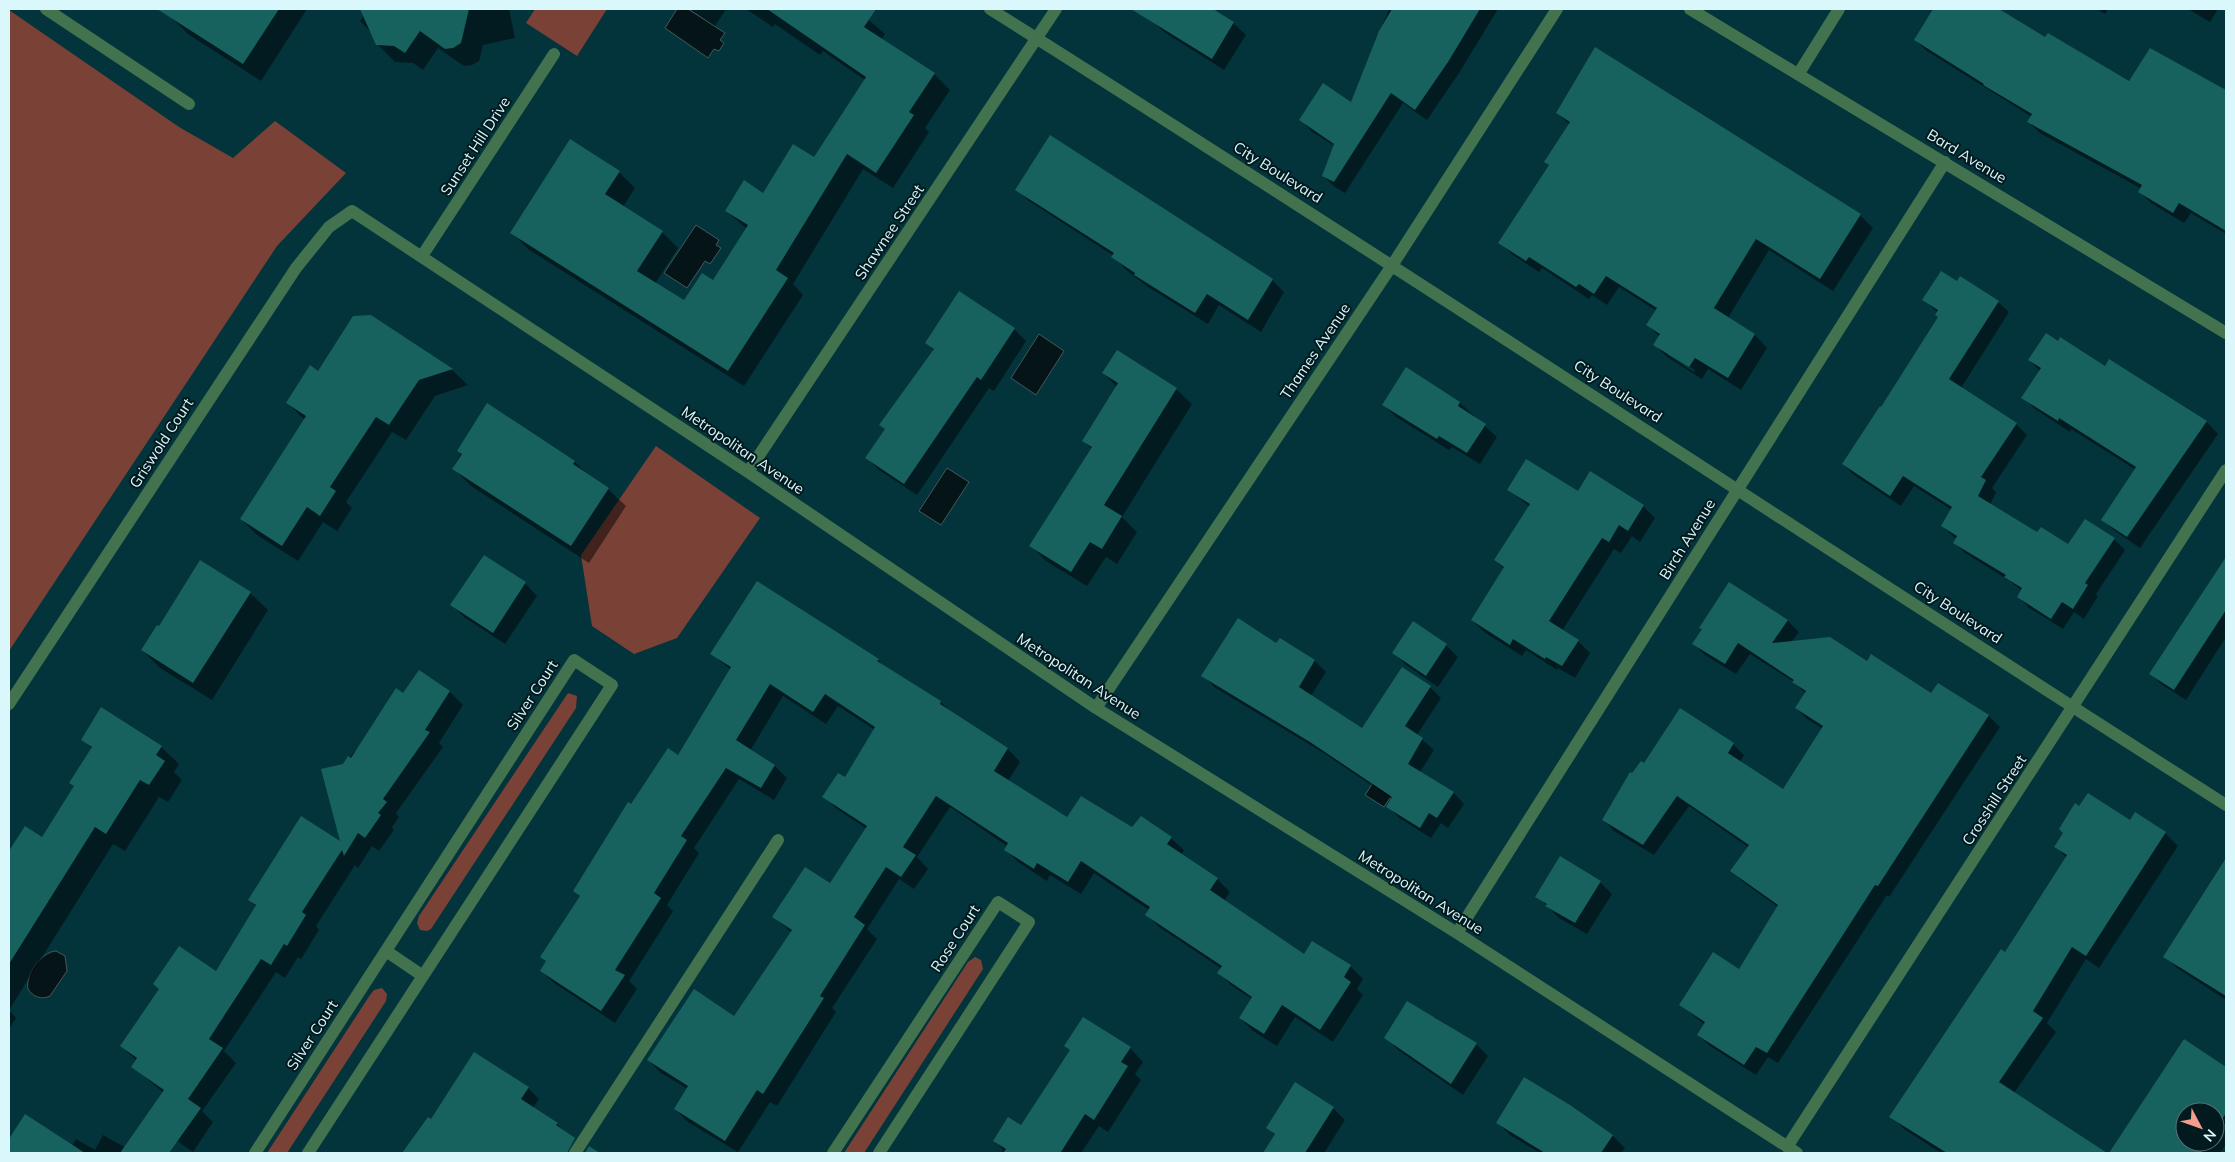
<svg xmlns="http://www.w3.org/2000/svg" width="2235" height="1162" viewBox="0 0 2235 1162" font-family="Mulish,sans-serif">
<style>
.green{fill:#7a4137}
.water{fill:#051417;stroke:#45585c}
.shadow{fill:#0007;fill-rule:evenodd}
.building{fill:#17625e}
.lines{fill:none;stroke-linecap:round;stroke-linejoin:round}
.minor{stroke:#42734e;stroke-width:12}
.labels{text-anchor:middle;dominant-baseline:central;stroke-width:4;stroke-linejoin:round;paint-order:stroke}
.street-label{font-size:15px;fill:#daf7fc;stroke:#021a1e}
</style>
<rect width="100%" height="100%" fill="#03343c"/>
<path class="green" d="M535,9H607L577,56L526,23Z
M9,10L179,127L233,158L275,121L346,173L277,246L9,651Z
M656,446L760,518L677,638L634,654L592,626L581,555Z
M568,693L577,696L576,708L431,929L427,931L420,930L417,923L419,916Z
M975,957L981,960L983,969L864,1153H844L968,962Z
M382,988L387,994L386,1001L287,1153H267L370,995L374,990Z"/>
<path class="water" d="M677,9H688L725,33L720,40L724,43L719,51L714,49L708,58L665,28Z
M696,225L719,240L716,245L721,248L710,264L705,261L687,288L664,273Z
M1039,334L1064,351L1036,395L1011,378Z
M947,468L969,482L941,525L919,511Z
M1398,757L1409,764L1403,772L1406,774L1384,807L1365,795L1387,761Z
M56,951L65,956L67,971L50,996C41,1000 33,997 28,989C25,975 41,952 56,951Z"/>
<path class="shadow" d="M175,9H307L261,81L188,34L170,16Z
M368,9H509L515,38L483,45L479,61L472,65L464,66L438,48L423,70L413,63L395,62L377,44L372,33L360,21Z
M690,9H726L715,26Z
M746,9H856L885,34L881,40L934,74L950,90L925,128L929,132L893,188L863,169L793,284L803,295L744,386L528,249L512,233L570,141L619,172L635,188L623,207L662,232L678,248L655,284L684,302L713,282L747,229L726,211L764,195L814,159L865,80L823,51L820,55L775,24L773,27Z
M1157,9H1211L1233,23L1246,35L1224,70L1164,32L1152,20L1159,10Z
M1389,9H1498L1459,73L1427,120L1403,103L1345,193L1335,187L1323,176L1335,146L1312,132L1301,120L1351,104Z
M1934,9H1997L2045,39L2129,83L2150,49L2226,94V234L2191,213L2184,223L2151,203L2140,192L2142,189L2040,133L2028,122L2032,117L1927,51L1915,40Z
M2097,9H2108L2105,14Z
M2188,9H2218L2210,22Z
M1557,113L1860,215L1873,228L1833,291L1769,250L1728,318L1755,335L1767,348L1741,390L1708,369L1702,379L1667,357L1655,345L1660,337L1648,325L1657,311L1619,287L1607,305L1592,295L1589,299L1542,268L1539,272L1513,255L1500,243L1550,166L1545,162L1570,125ZM1668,352L1695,370L1694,372L1668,355Z
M1050,137L1272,280L1284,292L1261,332L1219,305L1208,324L1148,287L1125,269L1114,256L1029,201L1017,189Z
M1958,283L1998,302L2009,312L1961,388L2016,424L2027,435L1992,488L1996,492L1990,505L2037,534L2069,546L2114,539L2125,550L2096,594L2098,596L2084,619L2074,612L2063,629L2029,608L2019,597L2022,591L2010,581L1965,553L1954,542L1956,539L1942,526L1952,510L1914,486L1901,506L1854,475L1843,464L1882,409L1939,317L1938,313L1924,300Z
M371,316L452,370L468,385L435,396L406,440L392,432L346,502L352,508L337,531L323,522L298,561L257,535L241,519L305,420L287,403Z
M1014,329L1026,341L994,391L989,388L917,495L879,470L867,458L886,430L881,425L934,350L927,343Z
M2029,360L2105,367L2109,361L2207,422L2218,434L2140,548L2115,531L2103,520L2136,470L2071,429L2070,432L2035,409L2023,397L2040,371Z
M1407,369L1460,403L1497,437L1480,464L1452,447L1449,450L1396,417L1384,405Z
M1103,373L1176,389L1192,404L1122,517L1137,532L1117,564L1106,557L1087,586L1046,561L1031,546L1092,449L1083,440L1117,387Z
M487,405L575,462L589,476L608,489L626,506L589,563L471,486L453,468Z
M1509,490L1578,493L1643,506L1655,518L1640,542L1632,536L1621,553L1614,549L1562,631L1578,641L1590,653L1575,678L1558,668L1557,670L1526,650L1522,656L1484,632L1472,620L1504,569L1495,560L1530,507Z
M484,557L525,583L537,596L505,644L464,617L452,605Z
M2224,564L2226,565V637L2186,700L2161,684L2151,674Z
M1730,583L1788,621L1799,632L1791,642L1867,662L1931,695L1938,684L1989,716L2000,727L1889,897L1887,895L1778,1063L1768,1057L1756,1075L1710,1046L1698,1035L1705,1025L1681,1005L1739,970L1778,907L1743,882L1732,871L1748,847L1689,806L1654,855L1614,831L1603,820L1633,775L1644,765L1681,710L1733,744L1744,755L1740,762L1784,791L1823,729L1807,719L1796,708L1806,694L1794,682L1750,654L1736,674L1705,655L1694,644Z
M250,593L268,610L212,700L160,668L142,650L159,628Z
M1413,623L1446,645L1458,657L1438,687L1406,665L1394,653Z
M1280,640L1315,661L1326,672L1311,696L1362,729L1430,687L1441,698L1417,735L1434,750L1420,772L1453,792L1464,804L1448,828L1441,823L1431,838L1399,818L1388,806L1392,799L1322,752L1214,687L1203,675L1277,645Z
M711,653L878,660L887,669L941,702L953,714L1008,749L1020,762L1008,781L1068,819L1133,829L1171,838L1184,850L1181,855L1217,879L1230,892L1224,901L1304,955L1350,966L1363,979L1357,989L1363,995L1333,1042L1295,1017L1277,1046L1253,1031L1240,1018L1252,999L1232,986L1219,973L1222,969L1159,927L1146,914L1149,910L1094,873L1081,894L1050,875L1047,881L1018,862L1005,849L1007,846L950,807L917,857L928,869L914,889L899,879L867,929L877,939L832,1008L836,1012L777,1106L770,1102L738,1152L688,1122L675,1109L688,1089L661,1073L648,1060L734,1018L792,933L774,917L830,884L867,829L837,809L824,796L845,779L875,730L838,706L826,724L783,696L750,751L775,766L787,778L774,800L739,779L694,848L699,853L667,905L673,911L629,981L637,989L615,1023L554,983L541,971L547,962L542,957L580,897L575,891L631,805L679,756L731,670Z
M419,672L450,692L463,705L439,743L443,747L396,813L399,817L392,827L394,830L379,851L372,846L358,868L355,865L316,926L319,930L301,959L298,957L285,978L276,972L224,1051L236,1063L202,1111L213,1122L193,1152L161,1130L164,1093L133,1067L137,1061L121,1046L216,973L256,907L250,900L342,844L343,765L404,695Z
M83,739L161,747L179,764L174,772L182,780L168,802L159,797L125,851L113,844L9,1010V853L25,828L42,839L75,787L70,783L92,749Z
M2131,821L2165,833L2178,846L2099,968L2086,959L2047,1023L2056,1032L2014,1093L2105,1153H1941L1904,1129L1891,1116L2006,954L2066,857L2055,846Z
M2219,872L2226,876V1000L2177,968L2165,956Z
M1600,882L1612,894L1587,934L1559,918L1537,896Z
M9,1010L16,1018L9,1029Z
M1435,1017L1476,1044L1488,1056L1463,1095L1398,1050L1386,1037Z
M2184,1041L2226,1069V1144L2220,1153H2181L2145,1130ZM2185,1112H2215V1142H2185Z
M1065,1046L1130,1048L1143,1062L1135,1074L1141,1080L1108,1132L1099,1126L1081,1153H1001L1003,1150L995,1141L1021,1127L1071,1051Z
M528,1088L539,1099L533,1108L557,1124L567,1134L555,1153H404L428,1119L431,1121Z
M1569,1106L1613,1136L1625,1148L1621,1153H1540L1510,1135L1498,1123Z
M1333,1108L1345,1120L1324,1153H1264L1275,1135L1268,1128Z
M25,1116L72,1146L76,1139L95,1150L103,1135L135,1153H10L9,1141Z"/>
<path class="building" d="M157,9H279L243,64Z
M360,9H469L461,43L453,48L445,49L420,31L405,53L394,46L376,45Z
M767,9H876L864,27L935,73L909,112L914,115L876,173L847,154L776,270L788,278L728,371L510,233L570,139L620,171L605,194L663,231L637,271L684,300L702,273L713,280L748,225L725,211L744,180L763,193L793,144L814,157L866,77Z
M1131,9H1213L1234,22L1212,59Z
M1392,9H1480L1448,62L1415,110L1391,93L1334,182L1322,176L1334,144L1299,120L1323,83L1351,102L1379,31Z
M1933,9H1999L2045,37L2048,33L2129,81L2150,48L2226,90V231L2179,203L2173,213L2138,192L2142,185L2027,122L2032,114L1983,85L1984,84L1914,40Z
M1595,47L1861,214L1820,279L1756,239L1714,308L1755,334L1728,378L1695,358L1689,367L1653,345L1660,334L1646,325L1657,308L1606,276L1594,294L1579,284L1576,287L1529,257L1526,261L1498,243L1549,165L1544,162L1570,122L1556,113Z
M1050,135L1273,279L1248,320L1207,294L1195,313L1134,275L1135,273L1111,257L1114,253L1015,190Z
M1941,271L1957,281L1960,276L1999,301L1949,379L2017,423L1981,477L1986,480L1978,496L2037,532L2041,527L2068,544L2085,519L2115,538L2085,583L2088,585L2073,609L2062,602L2051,619L2017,597L2022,588L2004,577L2006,575L1953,543L1957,536L1941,526L1952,507L1903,476L1890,496L1842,464L1880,406L1881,407L1938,317L1935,315L1938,310L1922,300Z
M959,291L1015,328L981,380L977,377L904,484L865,458L885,429L879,425L934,349L925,343Z
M371,315L453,369L419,380L389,425L376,417L330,487L336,491L320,516L307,507L282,546L240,519L306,416L286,403L310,365L318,371L353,316Z
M2046,333L2058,341L2060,337L2105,366L2109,359L2207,421L2127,537L2101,520L2136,467L2059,418L2058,421L2021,398L2041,368L2028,360Z
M1117,350L1177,388L1104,505L1122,516L1102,549L1090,542L1071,572L1029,546L1092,447L1082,441L1118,383L1102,373Z
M1406,367L1460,402L1458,406L1486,424L1467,453L1439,436L1437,439L1382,405Z
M487,403L575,461L573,464L609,488L571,546L452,469L462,454L457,451Z
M1526,459L1578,491L1590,471L1644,505L1628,531L1619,525L1609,542L1602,538L1549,621L1579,640L1562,666L1546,657L1545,659L1513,639L1510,645L1471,620L1504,567L1494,560L1530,504L1507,490Z
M484,555L526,582L493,633L450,605Z
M2226,557V610L2174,690L2149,674Z
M200,560L251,592L193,683L141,650L157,625L159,626Z
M757,581L879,659L877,661L941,701L940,704L1008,748L994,771L1067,817L1081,796L1132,827L1141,816L1172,837L1167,844L1218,878L1210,890L1304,954L1312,941L1351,965L1344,977L1351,982L1320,1030L1282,1005L1264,1034L1239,1018L1252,997L1217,973L1222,966L1145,915L1150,907L1081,861L1068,882L1037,863L1034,869L1004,850L1008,843L936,796L903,847L916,855L901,877L886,867L854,917L865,925L820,996L824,998L763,1094L757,1090L725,1141L674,1109L688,1086L647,1060L694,989L734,1016L792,930L772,917L805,867L830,883L867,826L822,797L838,773L845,777L875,727L825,694L813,712L770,684L736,740L775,765L761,788L726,768L681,836L687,840L654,893L661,898L615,970L625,975L601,1011L540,971L546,961L540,957L580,896L573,891L628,802L631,804L668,748L678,755L731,667L710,654Z
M1729,582L1788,620L1772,643L1830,637L1867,661L1871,654L1931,693L1938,683L1989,715L1878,886L1875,885L1767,1053L1756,1047L1744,1065L1697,1035L1705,1022L1679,1005L1713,952L1739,969L1778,905L1730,871L1749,845L1677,796L1643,845L1602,820L1630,772L1632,773L1641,761L1644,763L1680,708L1734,743L1728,753L1783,789L1823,726L1795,708L1806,691L1792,682L1794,680L1738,643L1725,664L1692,644L1702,629L1699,628Z
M1238,618L1276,643L1280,638L1315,660L1299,687L1362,728L1402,667L1431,686L1405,726L1423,738L1408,764L1454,792L1437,818L1429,813L1420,828L1386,807L1392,797L1310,742L1201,676Z
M1413,621L1447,644L1426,676L1392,653Z
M419,670L450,691L425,730L430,732L383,799L387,802L378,813L381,815L365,838L358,833L344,856L342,850L302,912L306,915L287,946L284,944L271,965L261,959L209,1039L223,1048L188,1099L201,1108L169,1153H120L164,1090L131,1067L137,1058L120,1046L159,989L153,984L179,946L216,971L256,905L248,900L301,816L340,841L321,769L343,764L348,756L351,758L396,688L403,693Z
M101,707L162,746L156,755L165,761L149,785L140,780L106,834L95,827L9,964V851L25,826L42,837L74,786L69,783L92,747L81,740Z
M2088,793L2130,820L2135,812L2166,832L2086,956L2072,947L2033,1011L2043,1018L1999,1082L2107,1153H1947L1889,1117L2001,949L2005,952L2067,855L2054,847L2063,833L2059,829L2075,803L2079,806Z
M1560,856L1601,881L1575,923L1545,906L1547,904L1535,897Z
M2226,858V996L2163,957Z
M1407,1001L1477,1043L1451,1084L1384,1038Z
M1083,1017L1131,1047L1121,1062L1128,1066L1094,1120L1085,1114L1061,1152L1063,1153H1003L1006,1149L993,1141L1008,1117L1021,1125L1070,1050L1064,1046Z
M2184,1039L2226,1067V1113L2215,1131V1112H2185V1142H2208L2200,1153H2109Z
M474,1052L529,1087L521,1099L558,1123L556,1125L575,1138L567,1153H402L428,1117L431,1119Z
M1524,1077L1570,1105L1613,1135L1601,1153H1545L1496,1123Z
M1295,1082L1334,1107L1305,1153H1263L1275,1134L1266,1128Z
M25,1114L85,1153H9V1139Z
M589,1146L600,1153H585Z"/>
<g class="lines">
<path class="minor" d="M46,9L189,104
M990,9C1405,270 1813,542 2226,805
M1690,9L2226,333
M1799,73L1839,9
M422,256L554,54
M748,472L1056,9
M9,704L296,268L329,227L352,211L748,472L1096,708L1457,933L1797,1153
M1096,708L1393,264L1557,9
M1457,933L1945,162
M386,951L423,976
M1787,1147L2226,470
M255,1153L574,660L612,685L308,1153
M575,1153L778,840
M833,1153L998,902L1029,922L879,1153"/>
</g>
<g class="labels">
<g class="street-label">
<text transform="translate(475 146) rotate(-57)">Sunset Hill Drive</text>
<text transform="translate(1967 156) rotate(31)">Bard Avenue</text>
<text transform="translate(1278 172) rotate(32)">City Boulevard</text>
<text transform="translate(889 232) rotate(-56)">Shawnee Street</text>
<text transform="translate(1315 351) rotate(-56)">Thames Avenue</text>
<text transform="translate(1618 391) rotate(33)">City Boulevard</text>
<text transform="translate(161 443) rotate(-57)">Griswold Court</text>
<text transform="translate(743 450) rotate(34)">Metropolitan Avenue</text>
<text transform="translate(1687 539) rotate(-58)">Birch Avenue</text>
<text transform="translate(1958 612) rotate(33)">City Boulevard</text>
<text transform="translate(1079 676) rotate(33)">Metropolitan Avenue</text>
<text transform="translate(532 695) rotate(-57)">Silver Court</text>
<text transform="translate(1994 800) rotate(-57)">Crosshill Street</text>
<text transform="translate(1421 892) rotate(32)">Metropolitan Avenue</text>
<text transform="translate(955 938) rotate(-57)">Rose Court</text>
<text transform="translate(312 1035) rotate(-57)">Silver Court</text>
</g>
</g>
<rect width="2235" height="1162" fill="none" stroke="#daf7fc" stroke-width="20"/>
<g transform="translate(2200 1127) rotate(131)"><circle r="24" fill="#021a1e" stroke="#587277"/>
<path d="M0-4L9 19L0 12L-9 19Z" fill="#f59d8d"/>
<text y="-8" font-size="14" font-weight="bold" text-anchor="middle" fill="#daf7fc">N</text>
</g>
</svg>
